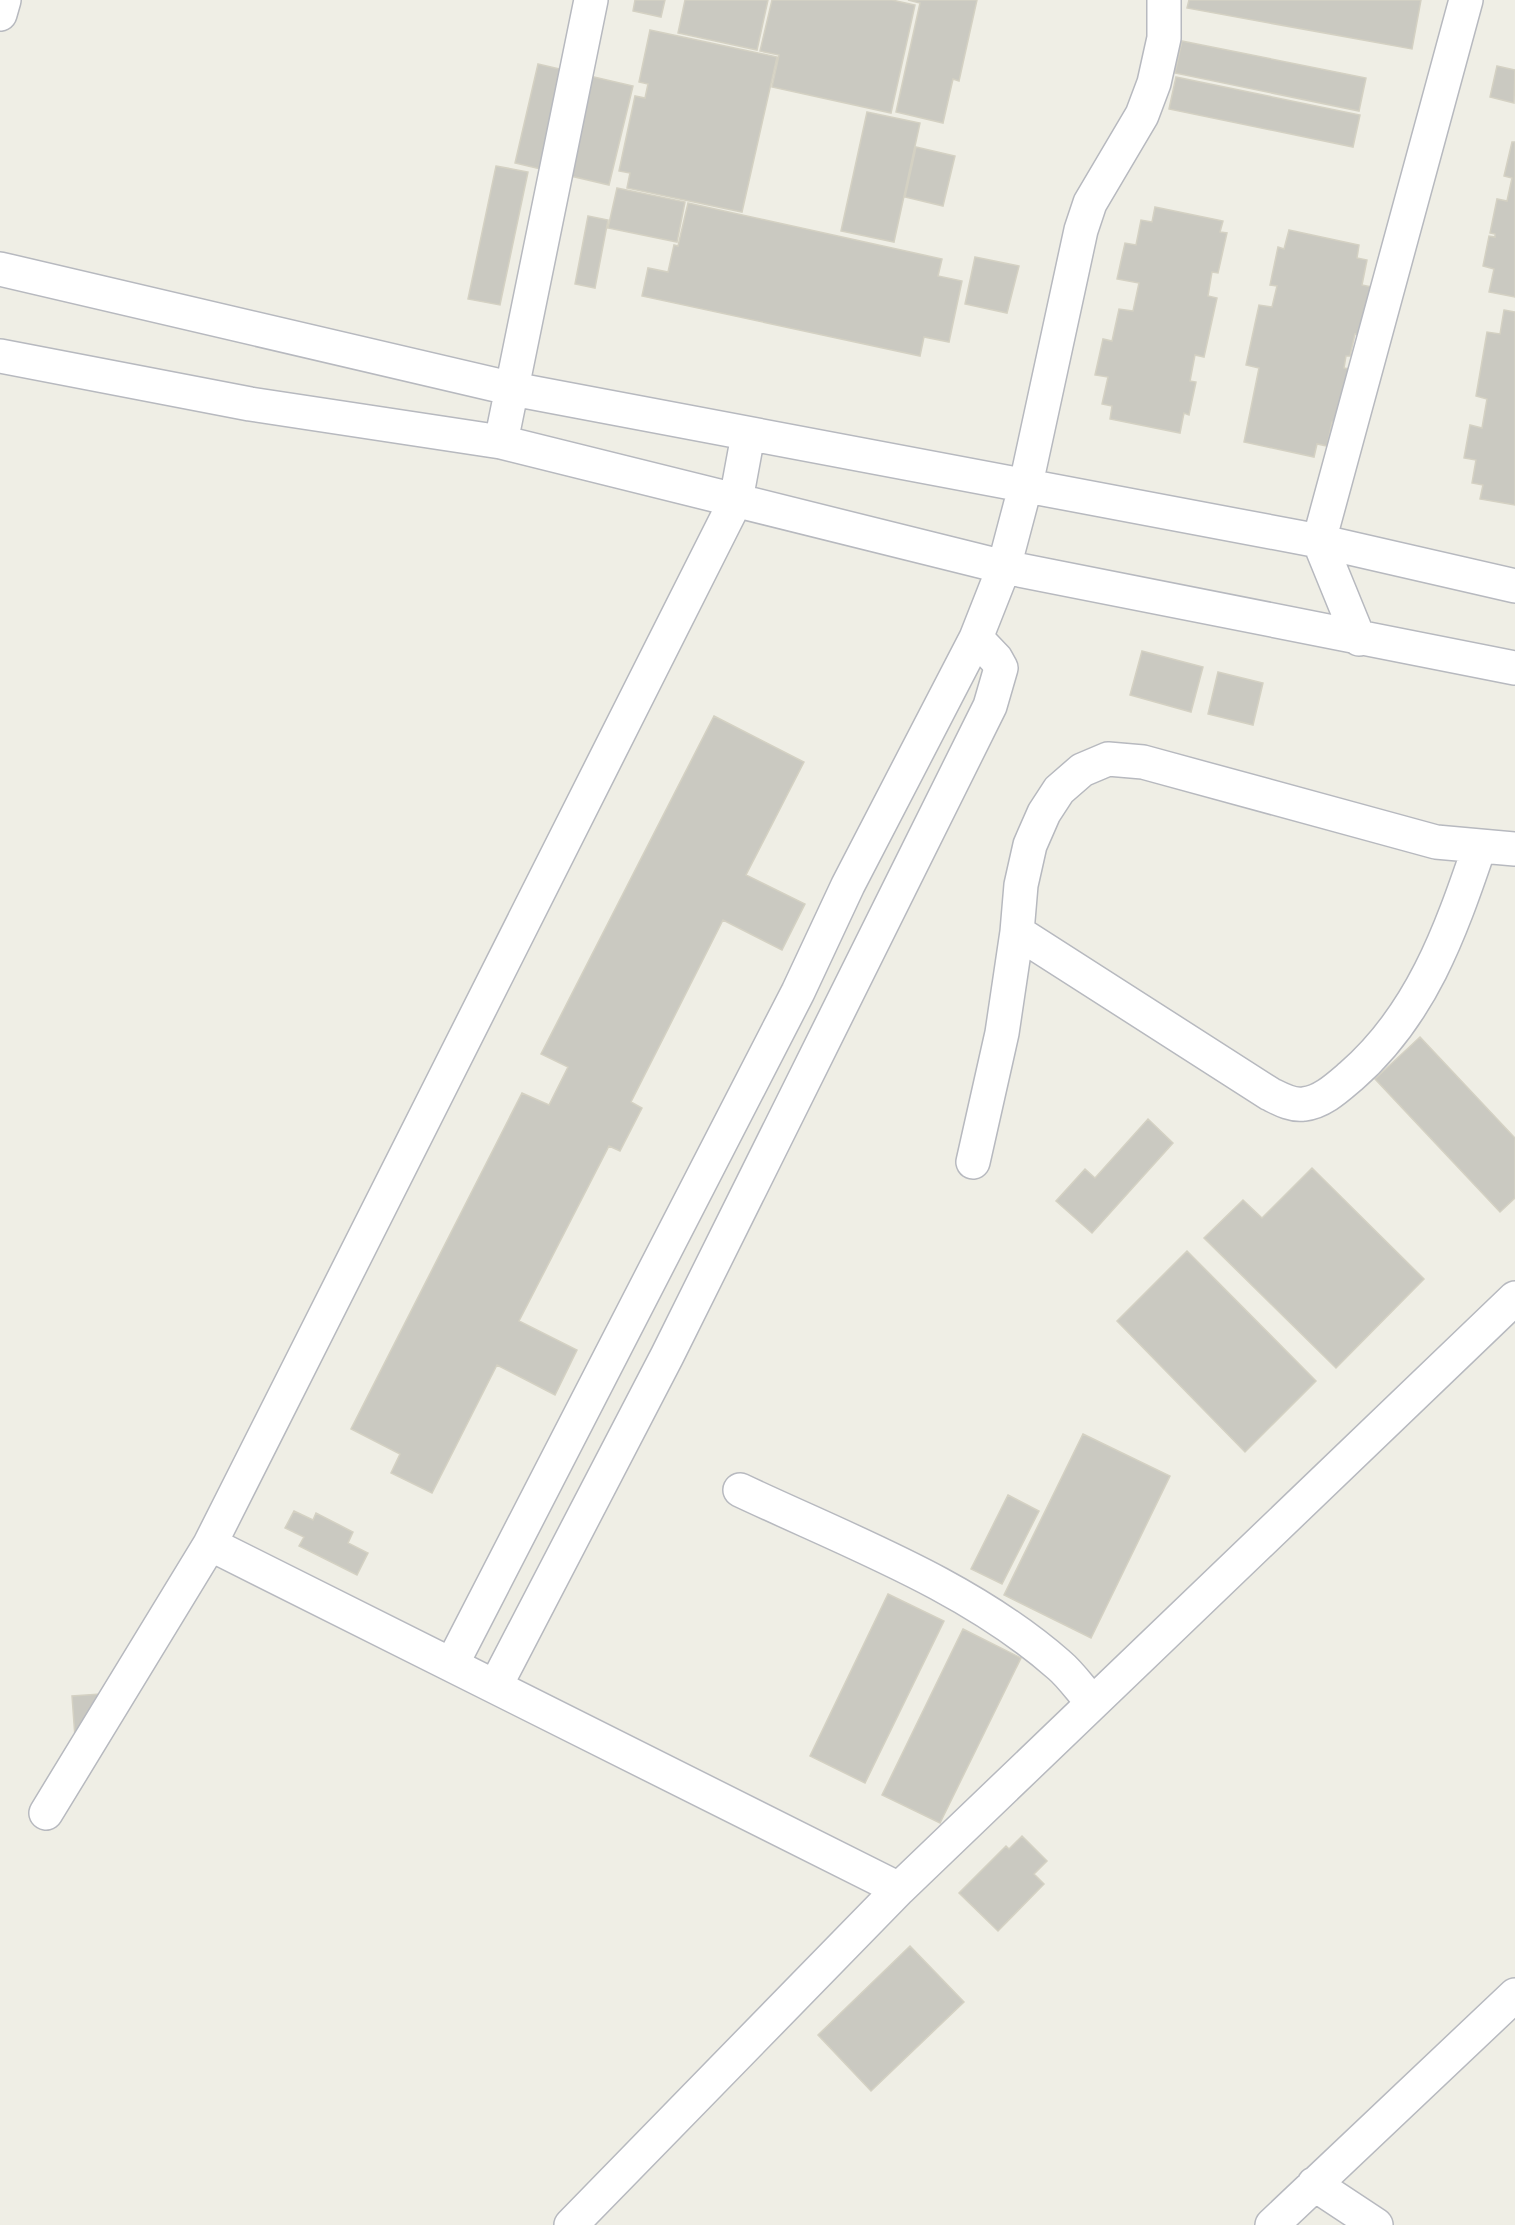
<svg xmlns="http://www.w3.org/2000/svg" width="1515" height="2225" viewBox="0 0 1515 2225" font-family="'Space Grotesk',sans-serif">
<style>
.building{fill:#cac9c1;stroke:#d4d1c3;stroke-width:1.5}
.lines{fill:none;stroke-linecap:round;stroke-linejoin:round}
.minor-casing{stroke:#b7b9bf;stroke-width:36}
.minor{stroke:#fff;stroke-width:33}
</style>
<rect width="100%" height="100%" fill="#efeee5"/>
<path class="building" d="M635,0H665L661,17L633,11Z
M685,0H768L757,50L678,33Z
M772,0H892L915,5L891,113L772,87L779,55L760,51Z
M908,0H977L959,81L953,79L943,123L896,112L920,3Z
M1189,0H1421L1412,49L1187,8Z
M650,30L777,57L742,212L627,188L630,173L619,171L635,96L645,98L648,84L639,82Z
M1182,41L1366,78L1359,111L1175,73Z
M538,64L633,86L609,185L515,163Z
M1497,66L1515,70L1514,103L1490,97Z
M1176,77L1360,115L1353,147L1169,109Z
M867,112L920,123L894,242L841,231Z
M1512,142H1515V297L1489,292L1494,269L1483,266L1489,236L1495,237V234L1490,233L1497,199L1507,201L1512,178L1504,176Z
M916,147L955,156L943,206L905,197Z
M496,166L528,172L500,305L468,299Z
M617,188L685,202L677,242L608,228Z
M688,203L942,259L938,276L962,281L949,342L924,337L920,356L642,296L648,268L668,272L674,245L678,246Z
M1155,207L1223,221L1220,232L1227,233L1218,273L1212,272L1208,296L1217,298L1204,357L1195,355L1190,381L1196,382L1189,415L1184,413L1180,433L1110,419L1112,406L1102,404L1108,377L1095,375L1103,339L1112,341L1119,309L1133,311L1139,283L1117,279L1125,243L1136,245L1141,220L1152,222Z
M588,216L608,220L595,288L575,284Z
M1289,230L1359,245L1357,258L1367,260L1362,285L1372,287L1362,336L1355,334L1350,356H1346L1344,368L1355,370L1343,424L1332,422L1327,446L1317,444L1314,457L1244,442L1259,368L1246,365L1259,305L1272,307L1277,286L1270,285L1278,247L1284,249Z
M975,257L1019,266L1007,313L965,304Z
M1504,310L1515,312V505L1480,499L1483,485L1472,483L1476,460L1464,458L1470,425L1482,428L1487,399L1476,396L1487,332L1500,334Z
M1142,651L1203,667L1191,712L1130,695Z
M1218,672L1263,683L1253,725L1208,714Z
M714,716L804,762L746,875L805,904L782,950L723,920L631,1102L642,1108L620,1151L609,1146L519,1321L577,1350L555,1395L497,1365L432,1493L391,1473L400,1454L351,1429L522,1093L549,1105L568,1067L541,1054Z
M1420,1037L1515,1138V1198L1500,1212L1375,1079Z
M1148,1119L1173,1143L1092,1233L1056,1201L1085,1169L1095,1178Z
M1312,1168L1424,1279L1336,1368L1204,1238L1243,1200L1262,1218Z
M1187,1251L1316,1381L1245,1452L1117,1321Z
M1083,1434L1170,1476L1091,1638L1004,1595Z
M1008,1495L1039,1511L1002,1584L971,1569Z
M294,1511L313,1520L316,1513L353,1532L348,1543L368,1553L357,1575L299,1546L304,1537L285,1528Z
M888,1594L944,1621L865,1783L810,1756Z
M963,1629L1021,1658L940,1823L882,1795Z
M100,1694L75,1737L72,1696Z
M1022,1836L1047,1861L1034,1874L1044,1884L998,1931L959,1893L1006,1846L1009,1849Z
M910,1946L964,2002L871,2091L818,2035Z"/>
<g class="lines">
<g class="minor-casing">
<path id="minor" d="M0,14L4,0
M0,269L513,389L1319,541L1515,586
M0,356L250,404L501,442L1004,567L1515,668
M501,442L591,0
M1359,639L1319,541L1466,0
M1017,932L1270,1094C1280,1099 1292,1106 1304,1104C1322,1102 1337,1088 1351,1076C1421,1015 1450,933 1479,848
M973,1162L1002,1033L1017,932L1021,885L1030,845L1044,813L1059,790L1082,770L1108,759L1143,762L1436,842L1515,849
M740,1490C848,1541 968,1585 1059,1665C1071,1675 1081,1690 1092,1702
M210,1544L899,1889
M452,1664L798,992L848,885L976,638L1004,567L1026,484L1081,230L1090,203L1142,115L1154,83L1164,38V0
M496,1685L667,1356L990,706L1001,668L996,659L976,638
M46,1813L210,1544L736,500L748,435
M1314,2184L1376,2225
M571,2225L899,1889L1515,1298
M1272,2225L1515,1995"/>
</g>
<use href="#minor" class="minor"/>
</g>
</svg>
